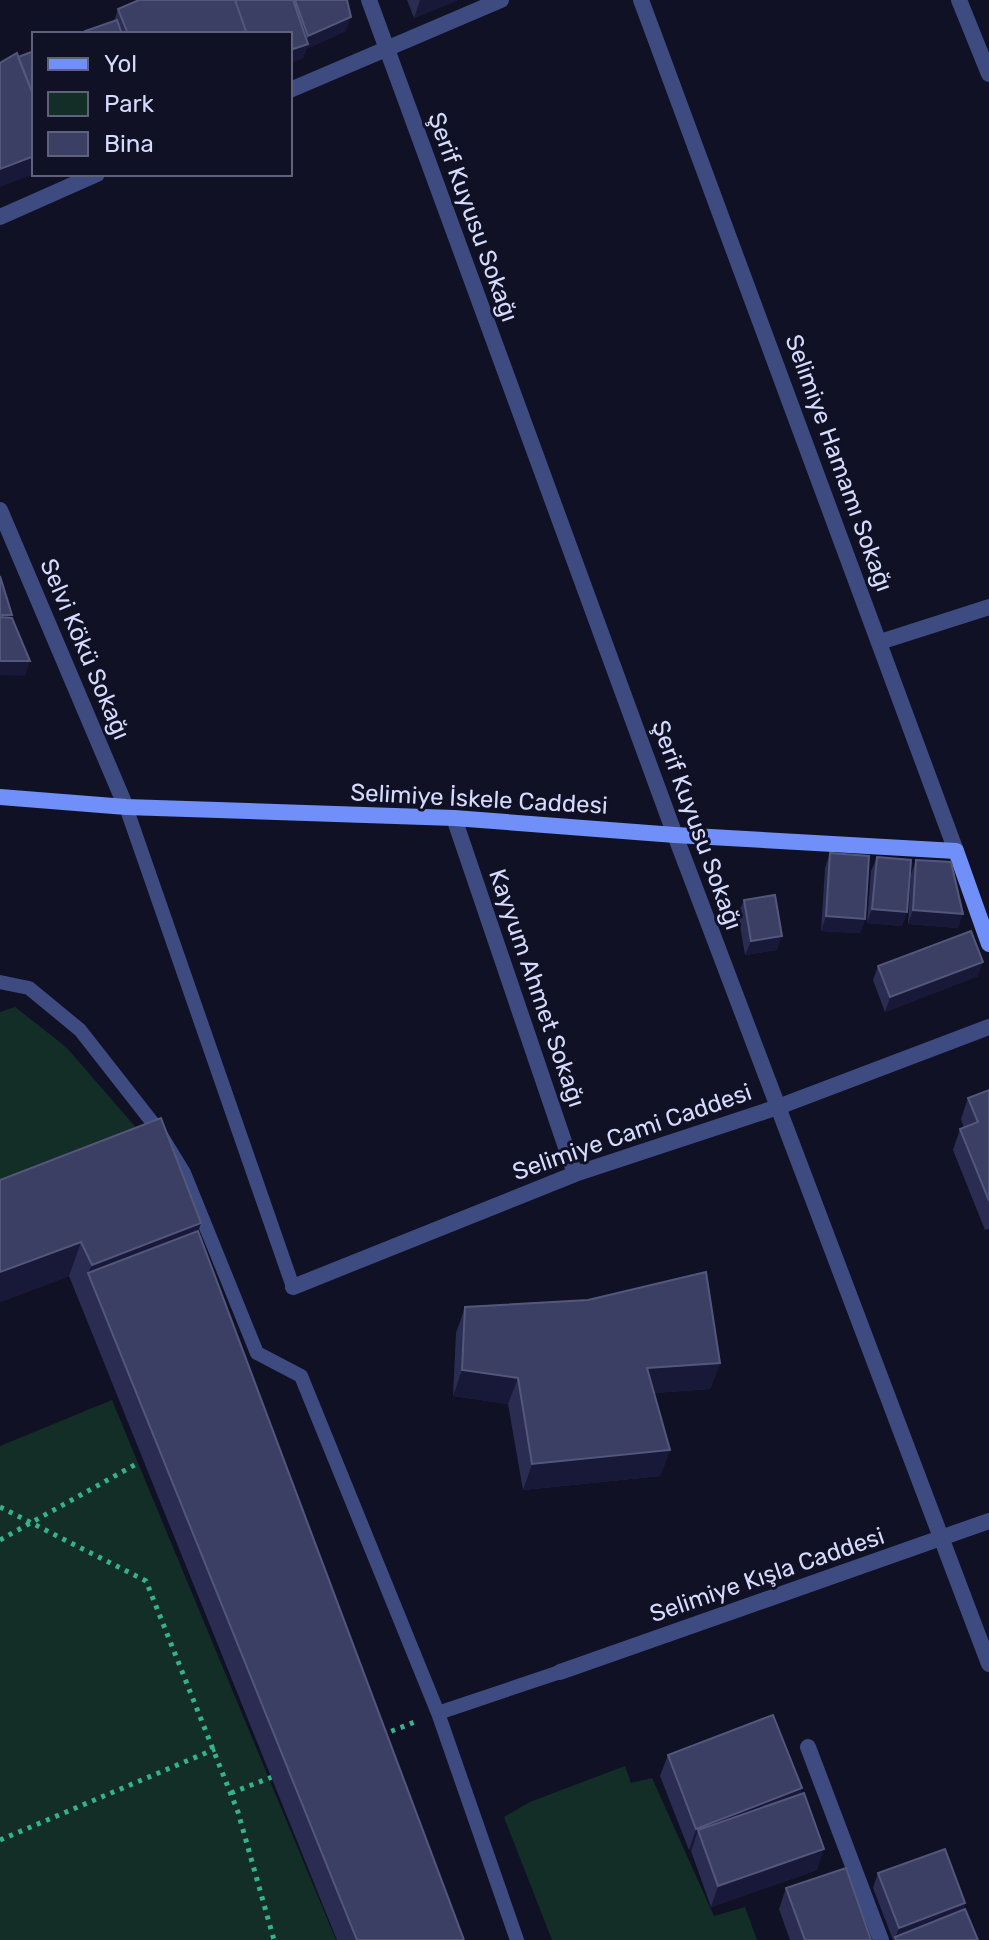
<svg xmlns="http://www.w3.org/2000/svg" width="989" height="1940" viewBox="0 0 989 1940" font-family="Rubik,sans-serif">
<style>
.green{fill:#132e27}
.lines{fill:none;stroke-linecap:round;stroke-linejoin:round}
.path{stroke:#35b28c;stroke-width:5;stroke-dasharray:4 6;stroke-linecap:butt}
.lane{stroke:#3d4b81;stroke-width:14}
.street{stroke:#3d4b81;stroke-width:16}
.secondary{stroke:#718ff8;stroke-width:16}
.wall{fill:#2a2c52}
.shaded-wall{fill:#181938}
.building{fill:#3c3f64;stroke:#54577c;stroke-width:2}
.labels{text-anchor:middle;dominant-baseline:central;stroke-width:6;stroke-linejoin:round;paint-order:stroke}
.street-label{font-size:24px;fill:#d6dbfd;stroke:#101125}
</style>
<rect width="100%" height="100%" fill="#101125"/>
<path class="green" d="M15,1007L66,1047L139,1131L0,1193V1012Z
M112,1400L138,1463L336,1940H0V1446Z
M625,1766L631,1783L652,1778L714,1916L745,1907L757,1940H552L504,1817L530,1802Z"/>
<g class="lines">
<path class="path" d="M0,1507L146,1581L238,1812L274,1940
M0,1540L138,1463
M382,1735L417,1721
M231,1793L272,1777
M0,1840L215,1749"/>
<path class="lane" d="M126,807L293,1287
M0,982L29,988L80,1030L156,1127L184,1173L257,1353L301,1376L438,1713L517,1940
M438,1713L560,1672"/>
<path class="street" d="M369,0L675,835L989,1664
M641,0L956,851
M959,0L989,74
M290,90L501,0
M0,217L97,174
M0,510L126,807
M880,642L989,607
M454,818L575,1174
M293,1287L575,1174L778,1107L989,1027
M560,1672L989,1521
M808,1747L881,1940"/>
<path class="secondary" d="M0,797L126,807L454,818L675,835L956,851L989,944"/>
</g>
<path class="wall" d="M285,0H347L346,31L306,49L303,58L290,63V34H84L85,31L114,21L118,9Z
M407,0H458L414,18Z
M830,853L865,919L860,933L821,931L825,868Z
M877,857L907,912L902,926L867,923L871,871Z
M916,860L958,928L908,924L911,874Z
M744,900L777,950L745,955L738,914Z
M878,966L978,976L885,1012L873,980Z
M989,1090V1229L985,1230L953,1150L960,1129L964,1128L961,1119L968,1098Z
M0,1180L201,1223L198,1231L464,1940H337L69,1276L0,1302Z
M465,1307L720,1363L710,1389L654,1393L670,1450L660,1476L523,1490L508,1404L453,1396L456,1333Z
M668,1755L800,1795L817,1870L711,1907L691,1851L692,1849L689,1850L660,1776Z
M878,1873L965,1903L963,1910L978,1940H893L873,1888Z
M786,1888L871,1940H790L779,1909Z"/>
<path class="shaded-wall" d="M420,0H458L414,18Z
M351,17L346,31L306,49L303,58L290,63V50L305,45L308,36Z
M34,156V174L0,187V169Z
M0,661H30L25,676L0,675Z
M872,909L907,912L902,926L867,923Z
M913,910L963,914L958,928L908,924Z
M826,916L865,919L860,933L821,931Z
M782,936L777,950L745,955L751,941Z
M983,962L978,976L885,1012L890,997Z
M201,1223L189,1257L88,1273L92,1265Z
M81,1242L69,1276L0,1302V1272Z
M720,1363L710,1389L638,1394L647,1368Z
M462,1370L518,1378L508,1404L453,1396Z
M670,1450L660,1476L523,1490L532,1464Z
M802,1788L795,1809L698,1830L692,1849L689,1850L696,1829Z
M824,1849L817,1870L711,1907L718,1886Z
M965,1903L960,1917L895,1938L899,1928Z"/>
<path class="building" d="M139,0H235L247,34H128L118,9Z
M235,0H293L308,44L290,50V34H247Z
M295,0H347L351,17L308,36Z
M117,20L122,34H86L85,31Z
M34,51V97L18,57Z
M17,53L34,97V156L0,169V63Z
M0,576L12,615H0Z
M0,617L12,618L30,661H0Z
M830,853L869,856L865,919L826,916Z
M877,857L911,860L907,912L872,909Z
M916,860L951,862L963,914L913,910Z
M775,895L782,936L751,941L744,900Z
M971,931L983,962L890,997L878,966Z
M989,1090V1201L960,1129L978,1122L968,1098Z
M161,1118L201,1223L92,1265L81,1242L0,1272V1180Z
M198,1231L464,1940H357L88,1273Z
M706,1272L720,1363L647,1368L670,1450L532,1464L518,1378L462,1370L465,1307L588,1300Z
M773,1715L802,1788L696,1829L668,1755Z
M804,1793L824,1849L718,1886L698,1830Z
M945,1849L965,1903L899,1928L878,1873Z
M846,1868L871,1940H805L786,1888Z
M965,1909L978,1940H896L895,1937Z"/>
<g class="labels">
<g class="street-label">
<text transform="translate(473 217) rotate(70)">Şerif Kuyusu Sokağı</text>
<text transform="translate(839 463) rotate(70)">Selimiye Hamamı Sokağı</text>
<text transform="translate(85 649) rotate(67)">Selvi Kökü Sokağı</text>
<text transform="translate(479 799) rotate(3)">Selimiye İskele Caddesi</text>
<text transform="translate(697 825) rotate(70)">Şerif Kuyusu Sokağı</text>
<text transform="translate(537 988) rotate(71)">Kayyum Ahmet Sokağı</text>
<text transform="translate(632 1132) rotate(-19)">Selimiye Cami Caddesi</text>
<text transform="translate(767 1575) rotate(-19)">Selimiye Kışla Caddesi</text>
</g>
</g>
<rect x="32" y="32" width="260" height="144" fill="#101125" stroke="#5f627b" stroke-width="2"/>
<rect x="48" y="58" width="40" height="12" fill="#718ff8" stroke="#5f627b" stroke-width="2"/>
<text x="104" y="72" font-size="24" fill="#d6dbfd">Yol</text>
<rect x="48" y="92" width="40" height="24" fill="#132e27" stroke="#5f627b" stroke-width="2"/>
<text x="104" y="112" font-size="24" fill="#d6dbfd">Park</text>
<rect x="48" y="132" width="40" height="24" fill="#3c3f64" stroke="#5f627b" stroke-width="2"/>
<text x="104" y="152" font-size="24" fill="#d6dbfd">Bina</text>
</svg>
